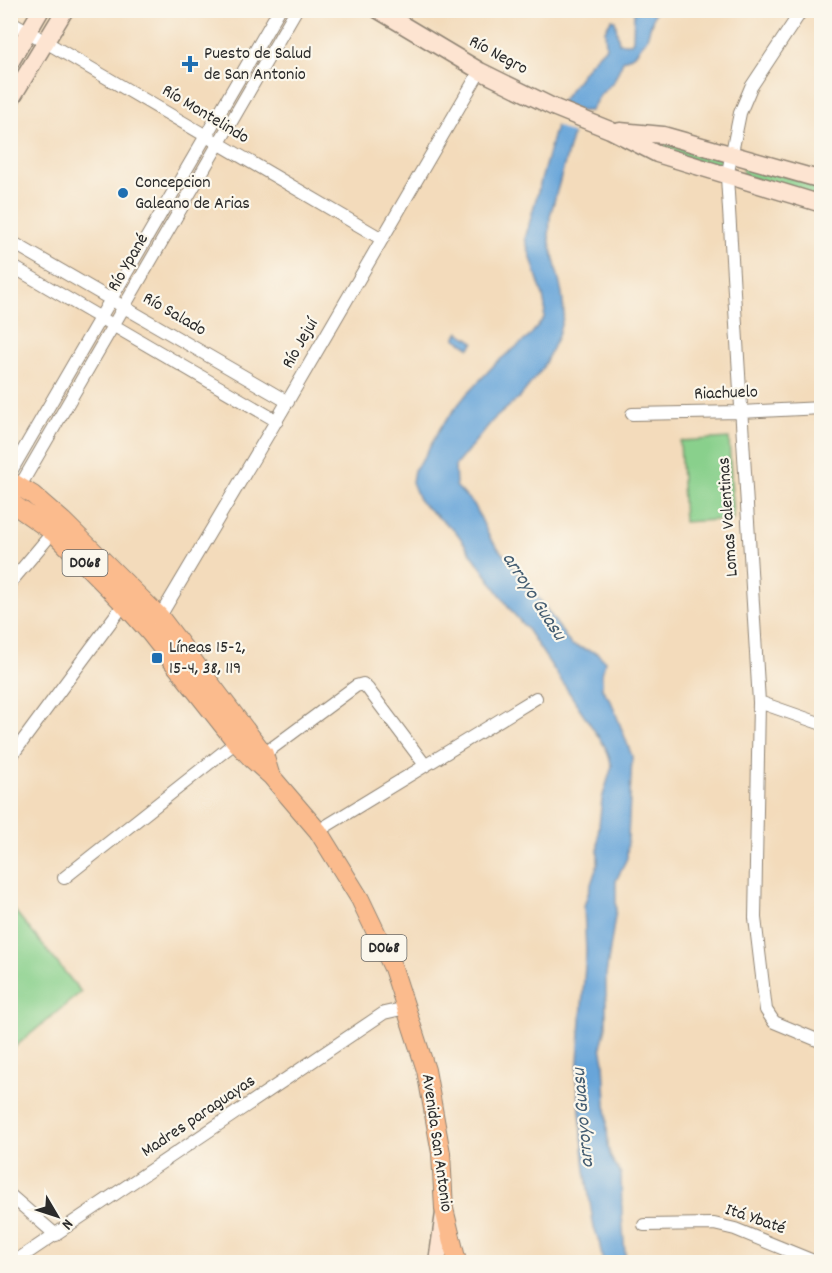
<svg xmlns="http://www.w3.org/2000/svg" width="832" height="1273" viewBox="0 0 832 1273" font-family="Dekko,sans-serif">
<style>
.green{fill:#89d08c;stroke:#5a7e5c;stroke-width:1.5}
.forest{fill:#6eb278;stroke:#4c6e52;stroke-width:1.5}
.water{fill:#67a5d9;stroke:#496882;stroke-width:1.5}
.pier{fill:#f3dbbb}
.lines{fill:none;stroke-linecap:round;stroke-linejoin:round}
.street-casing{stroke:#8f8373;stroke-width:14}
.secondary-casing{stroke:#8f8373;stroke-width:19}
.primary-casing{stroke:#8f8373;stroke-width:20}
.street{stroke:#fff;stroke-width:12}
.secondary{stroke:#fde4d1;stroke-width:16}
.primary{stroke:#fbbb8d;stroke-width:18}
.poi-dot{fill:#1f6fb2;stroke:#fbf7ec;stroke-width:2}
.labels{text-anchor:middle;dominant-baseline:central;stroke-width:4.5;stroke-linejoin:round;paint-order:stroke}
.shield{fill:#fbf7ec;stroke:#696865;stroke-width:1.5}
.shield-label{font-size:16px;font-weight:bold;fill:#2b2b2b}
.poi-label{font-size:18px;fill:#2b2b2b;stroke:#fbf7ec;text-anchor:start}
.street-label{font-size:18px;fill:#2b2b2b;stroke:#fbf7ec}
.water-label{font-size:20px;font-style:italic;fill:#435c71;stroke:#fbf7ec}
</style>
<rect width="100%" height="100%" fill="#fbf7ec"/>
<filter id="ink" filterUnits="userSpaceOnUse"><feTurbulence type="fractalNoise" baseFrequency=".0167" numOctaves="2"/><feDisplacementMap in="SourceGraphic" scale="12" xChannelSelector="R" yChannelSelector="G"/><feConvolveMatrix kernelMatrix="1 2 1 2 8 2 1 2 1" color-interpolation-filters="sRGB"/></filter>
<filter id="wash" filterUnits="userSpaceOnUse"><feTurbulence type="fractalNoise" baseFrequency=".008" numOctaves="4" result="noise"/><feDisplacementMap in="SourceGraphic" scale="24" xChannelSelector="R" yChannelSelector="G"/><feGaussianBlur stdDeviation="1.35" result="paint"/><feColorMatrix in="noise" values="0 0 0 0 0 0 0 0 0 0 0 0 0 0 0 0 0 1.4 0 .05"/><feComposite in="paint" operator="in"/></filter>
<g filter="url(#wash)">
<rect width="100%" height="100%" fill="#f3dbbb"/>
<path class="green" d="M595,126L725,158L721,169Z
M742,164L821,185V201L743,175Z
M729,438L733,519L684,522L680,441Z
M10,905L81,992L11,1050H10Z"/>
<path class="forest" d="M10,901L16,951L11,956H10Z"/>
<path class="water" d="M634,11H655L647,38L636,53L623,61L614,81L600,95L590,111H580L561,102L590,63L606,47L605,30L612,19L615,20L619,43H631L633,40Z
M557,122L574,130L550,216L549,238L562,293L564,314L558,336L542,369L520,397L493,420L455,466L456,486L475,506L490,538L543,604L571,645L597,653L605,661L602,674V689L611,701L632,756L627,858L616,881V910L606,975V1027L601,1047L604,1062L608,1146L611,1158L621,1174L622,1216L625,1254L628,1262H603L599,1241L594,1228L585,1170L577,1075L586,952L584,906L598,863V834L602,799L612,766L606,748L527,629L513,613L457,533L420,502L412,482L414,470L423,459L441,427L465,396L497,362L529,337L544,318L545,307L543,296L525,239Z
M459,332L474,342L470,348L455,338Z"/>
<path class="pier" d="M558,119L576,128L575,135L553,124L555,120Z"/>
</g>
<g filter="url(#ink)">
<g class="lines">
<g class="street-casing">
<path id="street" d="M802,10L751,87L740,113L727,177L759,702L755,918L766,1010L774,1022L822,1042
M10,21L382,239
M10,241L288,402
M10,265L277,421
M632,414L740,412L822,408
M10,473L279,10
M16,493L296,10
M10,583L58,526
M156,623L282,411L480,71
M759,702L822,724
M264,754L356,686L363,684L368,689L425,765
M10,758L124,604
M318,831L536,698
M64,878L236,742
M10,1195L56,1235
M644,1225L714,1224L735,1229L816,1262
M14,1262L384,1013L406,1008"/>
</g>
<g class="secondary-casing">
<path id="secondary" d="M378,10L480,71L553,107L610,130L657,154L822,204
M10,63L41,10
M10,101L65,10
M620,131L663,135L822,180
M437,1262L444,1213"/>
</g>
<g class="primary-casing">
<path id="primary" d="M10,481L33,495L63,521L160,617L264,754L270,774
M10,502L53,532L124,604L150,633L236,742L252,759L271,776L318,831L360,899L393,968L426,1070L441,1153L444,1209L457,1262"/>
</g>
<use href="#street" class="street"/>
<use href="#secondary" class="secondary"/>
<use href="#primary" class="primary"/>
</g>
</g>
<g class="poi-dot">
<path d="M187 55h6v6h6v6h-6v6h-6v-6h-6v-6h6z"/>
<circle cx="123" cy="193" r="6"/>
<rect x="151" y="652" width="12" height="12" rx="3"/>
</g>
<g class="labels">
<g class="shield">
<rect x="62.5" y="550" width="45" height="26" rx="4.5"/>
<rect x="361.5" y="935" width="45" height="26" rx="4.5"/>
</g>
<g class="shield-label">
<text x="85" y="563">D068</text>
<text x="384" y="948">D068</text>
</g>
<g class="poi-label">
<text x="204" y="54">Puesto de Salud<tspan x="204" dy="21">de San Antonio</tspan></text>
<text x="135" y="183">Concepcion<tspan x="135" dy="21">Galeano de Arias</tspan></text>
<text x="169" y="648">Líneas 15-2,<tspan x="169" dy="21">15-4, 38, 119</tspan></text>
</g>
<g class="street-label">
<text transform="translate(498 56) rotate(28)">Río Negro</text>
<text transform="translate(205 115) rotate(31)">Río Montelindo</text>
<text transform="translate(129 263) rotate(-60)">Río Ypané</text>
<text transform="translate(174 315) rotate(30)">Río Salado</text>
<text transform="translate(301 344) rotate(-60)">Río Jejuí</text>
<text transform="translate(726 394) rotate(-2)">Riachuelo</text>
<text transform="translate(729 517) rotate(-94)">Lomas Valentinas</text>
<text transform="translate(199 1117) rotate(-34)">Madres paraguayas</text>
<text transform="translate(436 1143) rotate(82)">Avenida San Antonio</text>
<text transform="translate(755 1220) rotate(19)">Itá Ybaté</text>
</g>
<g class="water-label">
<text transform="translate(533 597) rotate(57)">arroyo Guasu</text>
<text transform="translate(584 1118) rotate(-95)">arroyo Guasu</text>
</g>
</g>
<rect width="832" height="1273" fill="none" stroke="#fbf7ec" stroke-width="36"/>
<g transform="translate(57 1216) rotate(129)" stroke="#fbf7ec" stroke-width="4.5" paint-order="stroke">
<path d="M0-4.5L10 22L0 15L-10 22Z" fill="#2b2b2b"/>
<text y="-9" font-size="16" font-weight="bold" text-anchor="middle" fill="#2b2b2b">N</text>
</g>
</svg>
